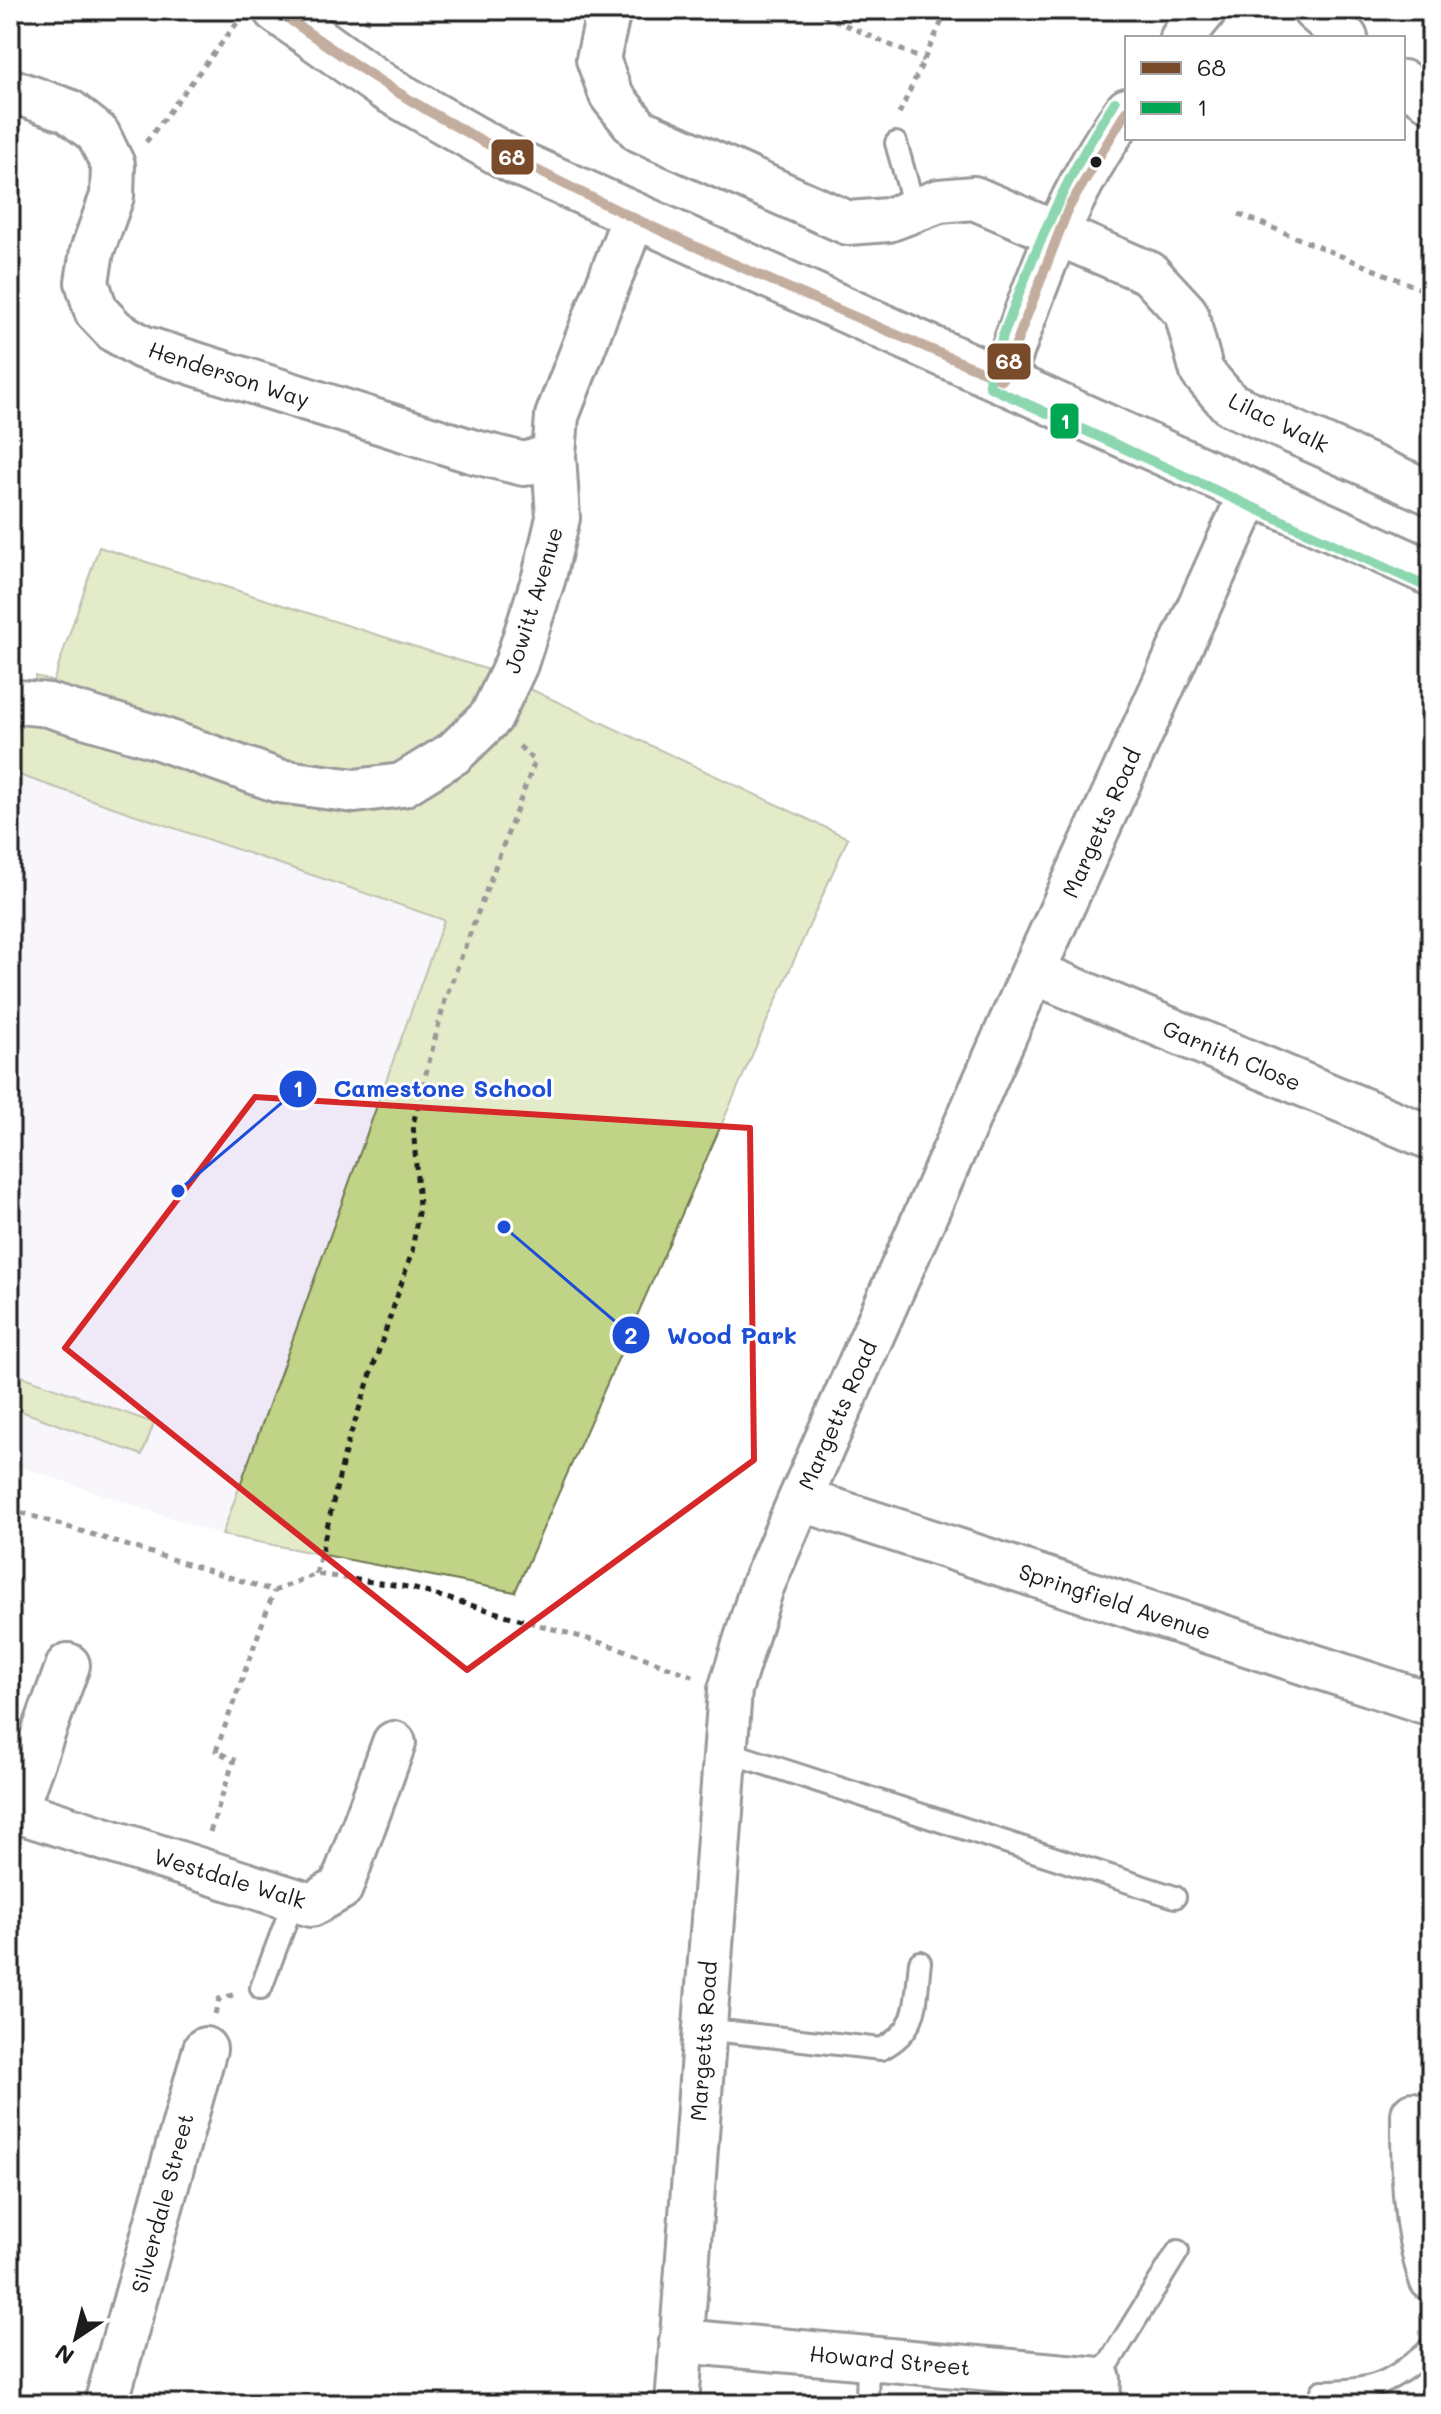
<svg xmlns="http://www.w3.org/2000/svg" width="1441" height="2414" viewBox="0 0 1441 2414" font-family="Mali,sans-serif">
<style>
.built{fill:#efe8f6}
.green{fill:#c1d387;stroke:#6e7852;stroke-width:2}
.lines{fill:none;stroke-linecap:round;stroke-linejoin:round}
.service-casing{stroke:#1c1c1c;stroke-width:26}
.minor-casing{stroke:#1c1c1c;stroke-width:48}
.tertiary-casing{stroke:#1c1c1c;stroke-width:50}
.path{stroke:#1c1c1c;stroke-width:5;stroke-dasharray:6 6;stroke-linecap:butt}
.service{stroke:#fff;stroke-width:20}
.minor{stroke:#fff;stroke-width:42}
.tertiary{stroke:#fff;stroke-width:44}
.bus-1-casing{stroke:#fff;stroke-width:16}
.bus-2-casing{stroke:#fff;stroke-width:16}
.bus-1{stroke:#7a4b2a;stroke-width:10}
.bus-2{stroke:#00a651;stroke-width:10}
.marked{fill:none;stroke:#d62828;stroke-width:6;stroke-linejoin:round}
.bus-dot{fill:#1c1c1c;stroke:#fff;stroke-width:3}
.labels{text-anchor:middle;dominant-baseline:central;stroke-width:6;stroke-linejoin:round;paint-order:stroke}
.street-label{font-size:22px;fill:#1c1c1c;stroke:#fff}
.leader{fill:none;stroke:#1d4ed8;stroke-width:3}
.callout-dot{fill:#1d4ed8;stroke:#fff;stroke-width:3}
.mark-label{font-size:24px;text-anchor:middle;font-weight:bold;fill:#fff}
.callout-label{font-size:24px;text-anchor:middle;font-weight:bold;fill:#1d4ed8;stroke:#fff;stroke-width:6;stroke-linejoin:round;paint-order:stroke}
.line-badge{stroke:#fff;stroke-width:3}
.badge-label{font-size:22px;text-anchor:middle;font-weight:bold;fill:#fff}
</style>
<rect width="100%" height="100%" fill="#fff"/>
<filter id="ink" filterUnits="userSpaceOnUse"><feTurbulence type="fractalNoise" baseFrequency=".0125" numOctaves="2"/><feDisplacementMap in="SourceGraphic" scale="16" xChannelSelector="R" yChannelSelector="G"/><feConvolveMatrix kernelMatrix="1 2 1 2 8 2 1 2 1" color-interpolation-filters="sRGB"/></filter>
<g filter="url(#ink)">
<path class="built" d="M10,772L444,920L222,1535L10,1463Z"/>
<path class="green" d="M99,547L492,671L848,838L515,1592L222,1535L444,920L10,772V749L36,676L53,682Z
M10,1372L154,1423L142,1455L10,1407Z"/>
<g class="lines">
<g class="service-casing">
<path id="service" d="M896,143L915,210
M725,1751L1175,1897
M261,1988L294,1900
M704,2029L881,2049C921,2029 915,2000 920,1962
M1099,2379L1178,2251
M867,2404L868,2358
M1321,2404L1322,2391C1375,2391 1392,2383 1431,2347"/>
</g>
<g class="minor-casing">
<path id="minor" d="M609,10L598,59L611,95L639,130L848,223L888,220L939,201L974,198L1149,273L1186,313L1202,372L1230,404L1431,493
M1314,10L1346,38
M1182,38L1205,10
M1403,82L1431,100
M10,90L69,111L98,134L113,165L112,196L92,251L87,282L96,311L115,331L142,347L471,451L524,464L554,455
M1002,380C1037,281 1065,195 1127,110
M10,701L48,705L156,737L279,781L355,791L402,785L454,753L491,717L516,664L544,577L558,518L554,455L557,416L634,217
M1033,972L1431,1138
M800,1499L1431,1704
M10,1809L311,1905L341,1888L394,1743
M15,1811L68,1665
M1413,2114C1413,2172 1413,2224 1431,2279
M681,2341L1099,2379L1098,2404
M106,2404L205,2049
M677,2404L730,1690L762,1587L800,1499L1033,972L1251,492"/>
</g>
<g class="tertiary-casing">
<path id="tertiary" d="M276,10L384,87L516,162L1431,573"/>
</g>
<path class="path" d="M812,10L924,60
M840,22L846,10
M366,23L372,10
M899,114L947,10
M146,142L237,23
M1239,214L1431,293
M10,1509L274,1591L316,1574L408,1587L619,1648L695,1677
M316,1574L346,1448L412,1252L419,1206L413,1124L445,1000L535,761L518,745
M210,1832L234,1760L216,1751L274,1591
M215,2014L219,1999L233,1995"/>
<use href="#service" class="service"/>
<use href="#minor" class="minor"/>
<use href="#tertiary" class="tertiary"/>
<g class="bus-1-casing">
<path id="bus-1" d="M276,10C332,49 388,89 448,122C626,223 815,299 1002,380L1069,207L1127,110"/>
</g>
<g class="bus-2-casing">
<path id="bus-2" d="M1115,102C1058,187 1023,279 989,375L990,387L1425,586"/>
</g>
<use href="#bus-1" class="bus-1"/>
<use href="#bus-2" class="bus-2"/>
</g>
</g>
<path d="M0 0H1441V2414H0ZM255,1097L750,1128L754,1460L467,1670L65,1348Z" fill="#fff" fill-opacity=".55" fill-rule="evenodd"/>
<path class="marked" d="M255,1097L750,1128L754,1460L467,1670L65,1348Z"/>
<circle class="bus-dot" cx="1096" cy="162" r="7"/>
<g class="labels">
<g class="street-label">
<text transform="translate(229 374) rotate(18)">Henderson Way</text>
<text transform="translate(1279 422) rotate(26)">Lilac Walk</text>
<text transform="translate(533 600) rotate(-73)">Jowitt Avenue</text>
<text transform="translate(1101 823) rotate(-66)">Margetts Road</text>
<text transform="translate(1232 1055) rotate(23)">Garnith Close</text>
<text transform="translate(837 1415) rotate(-66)">Margetts Road</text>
<text transform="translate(1115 1601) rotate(18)">Springfield Avenue</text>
<text transform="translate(230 1878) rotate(17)">Westdale Walk</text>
<text transform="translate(703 2041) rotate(-86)">Margetts Road</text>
<text transform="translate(162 2203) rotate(-75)">Silverdale Street</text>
<text transform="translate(890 2360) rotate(5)">Howard Street</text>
</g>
</g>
<path class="leader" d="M178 1191L298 1089M504 1227L631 1335"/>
<g class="callout-dot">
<circle cx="178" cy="1191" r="8"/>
<circle cx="504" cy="1227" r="8"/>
<circle cx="298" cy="1089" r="20"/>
<circle cx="631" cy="1335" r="20"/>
</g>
<g class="mark-label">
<text x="298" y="1097">1</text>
<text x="631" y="1344">2</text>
</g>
<g class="callout-label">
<text x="443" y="1097">Camestone School</text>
<text x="732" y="1344">Wood Park</text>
</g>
<g class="line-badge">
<rect x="490" y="138" width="45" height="38" rx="8" fill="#7a4b2a"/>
<rect x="986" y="342" width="46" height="39" rx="8" fill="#7a4b2a"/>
<rect x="1049" y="402" width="31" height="38" rx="8" fill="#00a651"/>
</g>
<g class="badge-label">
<text x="512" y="165">68</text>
<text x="1009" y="369">68</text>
<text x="1065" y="429">1</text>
</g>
<rect width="1441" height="2414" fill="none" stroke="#fff" stroke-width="40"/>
<rect x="20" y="20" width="1401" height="2374" fill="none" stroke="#1c1c1c" stroke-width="3" filter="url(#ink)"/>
<rect x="1125" y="36" width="280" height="104" fill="#ffffff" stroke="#a4a4a4" stroke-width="2"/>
<rect x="1141" y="62" width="40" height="12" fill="#7a4b2a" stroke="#a4a4a4" stroke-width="2"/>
<text x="1197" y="76" font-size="24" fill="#1c1c1c">68</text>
<rect x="1141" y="102" width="40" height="12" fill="#00a651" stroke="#a4a4a4" stroke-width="2"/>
<text x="1197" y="116" font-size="24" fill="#1c1c1c">1</text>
<g transform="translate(76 2338) rotate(215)" stroke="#ffffff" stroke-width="6" paint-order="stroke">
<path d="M0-6L14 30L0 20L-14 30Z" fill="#1c1c1c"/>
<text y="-12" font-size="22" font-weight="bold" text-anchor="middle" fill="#1c1c1c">N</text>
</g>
</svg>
